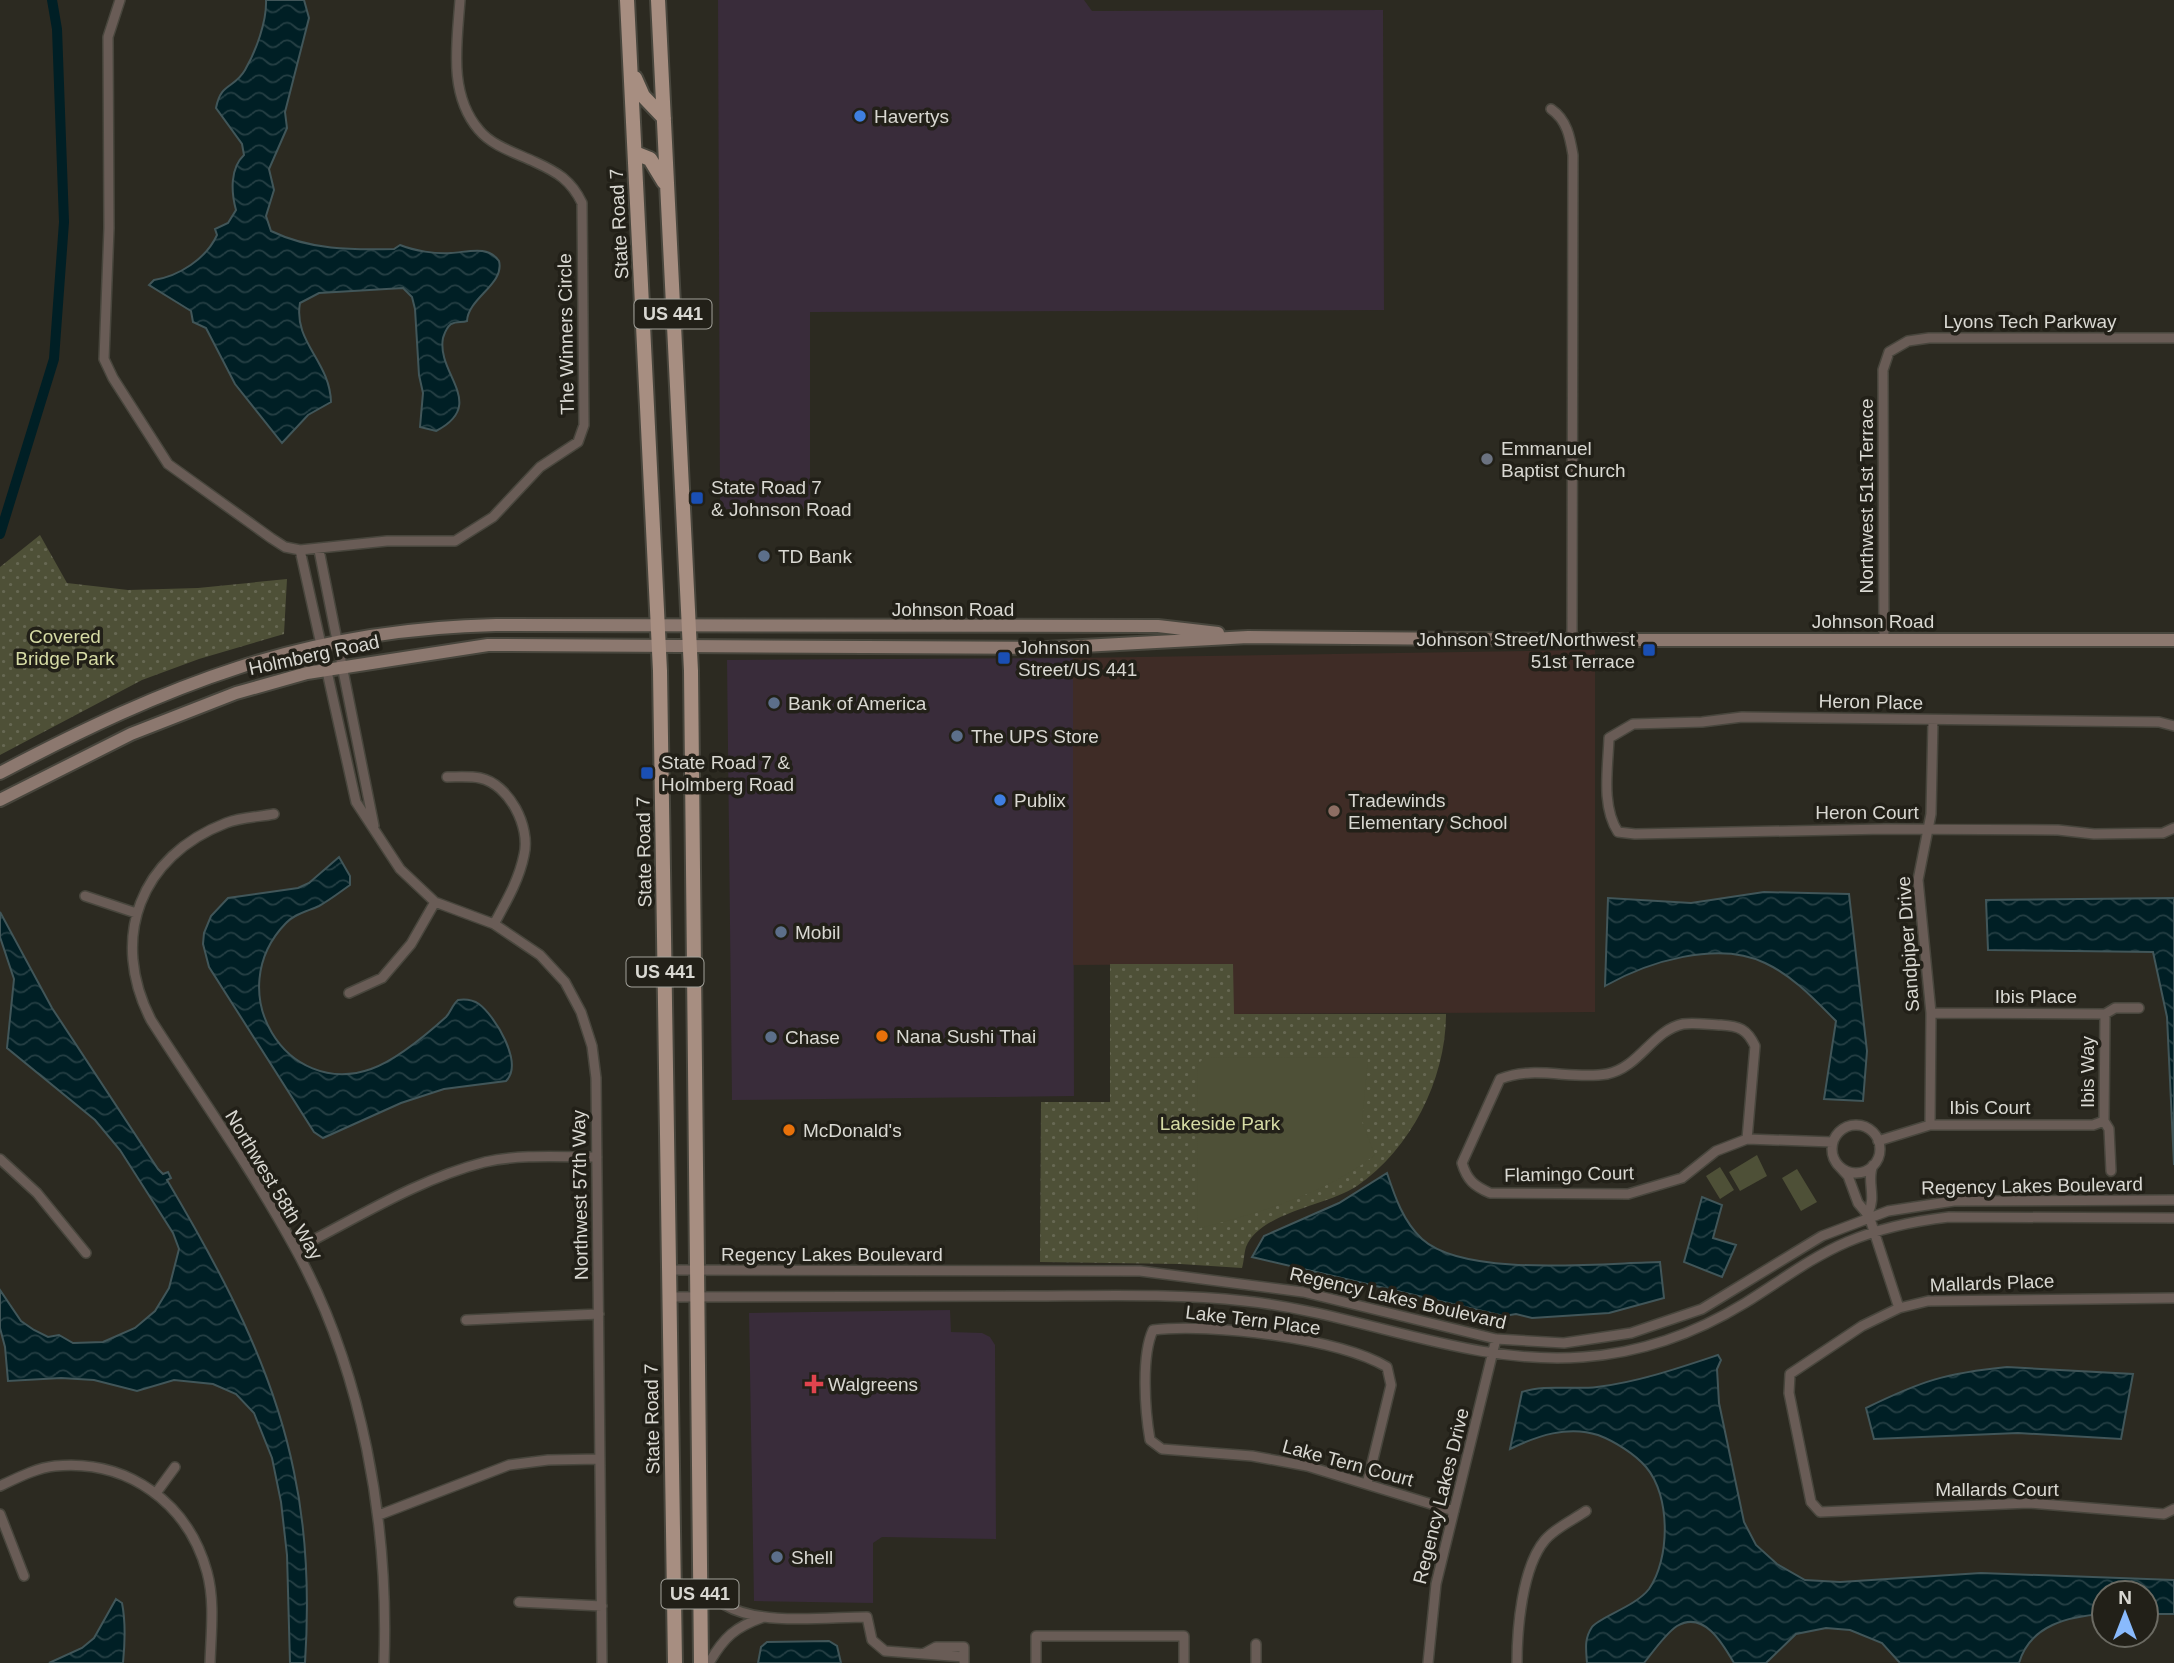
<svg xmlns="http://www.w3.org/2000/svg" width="2174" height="1663" viewBox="0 0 2174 1663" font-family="Arial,sans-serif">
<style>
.commercial{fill:#392c3a}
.education{fill:#3f2c26}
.grass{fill:url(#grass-dots)}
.garden{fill:#4e5037}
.water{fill:url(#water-waves);stroke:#415659;stroke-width:2}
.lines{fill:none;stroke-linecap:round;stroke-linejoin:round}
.canal{stroke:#001f25;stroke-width:10}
.street-casing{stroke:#48463d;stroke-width:12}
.secondary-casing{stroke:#48463d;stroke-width:16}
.primary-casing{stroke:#48463d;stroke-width:18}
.street{stroke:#695c56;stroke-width:9}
.secondary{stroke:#8c786f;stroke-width:12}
.primary{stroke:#a78e81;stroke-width:14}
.shop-dot{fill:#3f7fe0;stroke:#222018;stroke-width:2.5}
.worship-dot{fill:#6b7280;stroke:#222018;stroke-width:2.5}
.transit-dot{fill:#1a4fb4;stroke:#222018;stroke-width:2.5}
.service-dot{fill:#5c6f8a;stroke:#222018;stroke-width:2.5}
.education-dot{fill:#8d6e63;stroke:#222018;stroke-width:2.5}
.food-dot{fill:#e8710a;stroke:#222018;stroke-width:2.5}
.health-dot{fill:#e0444e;stroke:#222018;stroke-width:2.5}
.labels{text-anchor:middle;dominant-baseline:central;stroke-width:7;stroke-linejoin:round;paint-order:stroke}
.shield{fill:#222018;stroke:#a2a19a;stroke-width:2}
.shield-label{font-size:18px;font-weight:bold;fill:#d9d8d2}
.poi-label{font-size:19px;fill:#d9d8d2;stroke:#222018;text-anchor:start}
.street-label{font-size:19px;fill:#d9d8d2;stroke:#222018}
.park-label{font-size:19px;fill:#d6dba5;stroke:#222018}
</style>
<defs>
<pattern id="grass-dots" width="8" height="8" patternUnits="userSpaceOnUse" patternTransform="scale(1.75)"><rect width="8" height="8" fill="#4e5037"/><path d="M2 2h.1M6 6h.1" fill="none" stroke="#676853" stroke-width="1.8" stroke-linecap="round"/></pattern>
<pattern id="water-waves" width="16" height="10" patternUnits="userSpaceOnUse" patternTransform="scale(1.75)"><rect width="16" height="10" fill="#001f25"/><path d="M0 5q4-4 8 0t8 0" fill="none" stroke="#253f44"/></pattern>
</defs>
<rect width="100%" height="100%" fill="#2c2a21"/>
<path class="commercial" d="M718,0H1084L1092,11L1383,10L1384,310L810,312V509H720Z
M1073,658L1074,1096L732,1100L727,660Z
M950,1310L951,1332L982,1333L990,1337L995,1345L996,1539L882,1537L873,1543V1603L754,1601L749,1313Z"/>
<path class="education" d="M1595,650V1012L1233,1014V964L1073,965V658Z"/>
<path class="grass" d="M40,535L67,583L128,590L198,588L287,579L284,634L199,659L142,680L0,755V567Z
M1110,964H1233L1234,1014H1446C1446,1079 1411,1149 1357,1186C1327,1206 1260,1212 1246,1247C1244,1253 1244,1262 1242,1268L1180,1264L1040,1262L1041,1102H1110Z"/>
<path class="garden" d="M1205,1057L1368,1058L1362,1122L1375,1155C1324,1195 1258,1213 1197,1229L1198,1064Z
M1757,1155L1767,1176L1740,1191L1729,1172Z
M1720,1167L1734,1190L1720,1199L1706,1176Z
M1797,1169L1817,1202L1801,1211L1782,1178Z"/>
<path class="water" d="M266,0H304L309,18L285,112L287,128L269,169L274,190L266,216L271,231C310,250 351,250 394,249L400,245C415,251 435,254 451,253C468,252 488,245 499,261C505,284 468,298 467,321C462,323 457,321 451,324C446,328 445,332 443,338C436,374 488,404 436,431L420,427L423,393L419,375L415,309L412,297L403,288L319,293L300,303C293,342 330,361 331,402L308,415L282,443L235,384L206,328L193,322L191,311L149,285L154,280C179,276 206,259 217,235L215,229L228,223L236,210C231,192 230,168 244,155L242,144L216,108C221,82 234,89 245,70C256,51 267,21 266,0Z
M339,857L350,876V885C340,892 330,900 319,906C308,911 294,914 286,923C220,991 286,1099 371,1069C397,1060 426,1035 446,1017C451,1012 452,1005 458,1000C465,999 473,1000 479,1004C495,1016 524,1063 506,1081L444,1089L401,1103L323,1138L314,1132L209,967L203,944L204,933L211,916L228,898L298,888L309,883Z
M1764,892L1849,894L1867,1051L1863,1101L1824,1099L1836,1021C1815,1000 1793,976 1765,963C1718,940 1647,962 1605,986L1608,898L1691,903Z
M2174,898V1165L2167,1017L2153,952L1988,950L1986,900Z
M0,912L52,1008L158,1169L163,1174L168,1172L171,1178L167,1180C221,1271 273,1367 294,1472C307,1533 309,1601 305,1663H290L287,1555L281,1502L272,1458L254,1413L236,1394L213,1384L174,1380L137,1391L94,1380L61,1378L8,1381L5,1347L0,1328V1290L21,1321L34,1330L48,1337L59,1335L73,1343L103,1342L135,1328L155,1311L169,1288L179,1249L173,1233L120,1150L95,1120L7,1048L14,979L0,937Z
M1387,1173C1395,1197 1403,1221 1422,1239C1465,1278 1602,1263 1660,1262L1664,1298L1609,1313L1532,1318L1516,1314L1504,1316L1252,1257L1264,1236L1339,1203Z
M1702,1197L1722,1205L1713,1238L1736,1245L1722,1277L1684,1262Z
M1718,1355L1721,1360L1717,1369L1719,1403L1744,1522L1756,1545L1777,1564L1805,1580L1840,1582L1981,1573L2174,1580V1614H2146V1593H2104V1614C2069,1616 2030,1625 2019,1663H1900L1882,1643L1850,1630L1826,1628L1796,1634L1766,1663H1734C1723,1644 1704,1610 1677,1626C1665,1634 1653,1652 1644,1663H1587C1586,1649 1584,1639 1592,1627C1599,1617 1635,1607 1649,1589C1670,1559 1671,1496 1646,1467C1635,1454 1614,1441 1598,1435C1568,1425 1537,1436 1510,1449L1522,1392C1544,1384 1573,1390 1597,1387C1638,1382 1679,1368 1718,1355Z
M2007,1367L2133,1374L2121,1439L2018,1433L1874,1439L1866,1408C1921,1381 1946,1373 2007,1367Z
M116,1599L122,1603C126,1623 125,1643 123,1663H49L82,1648L94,1638Z
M829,1641L837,1646L841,1663H758L761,1647L767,1642Z"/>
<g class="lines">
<path class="canal" d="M0,534L54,359L64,222L57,29L52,0"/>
<g class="street-casing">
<path id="street" d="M120,0L108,37L109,228L104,359L113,378L168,464L271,538L285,547L300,550L387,541H455L493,517L540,467L578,442L584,425L582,203C571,180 557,172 535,162C516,153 492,146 479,130C448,94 457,43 460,0
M1551,109C1567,120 1570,137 1573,155L1572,640
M300,550L356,802L400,869L435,902L494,924L540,955L565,982L581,1012L592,1046L596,1078L602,1663
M319,550L374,826
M1884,641L1883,370L1889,352L1908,341L1929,338H2174
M2174,726L2159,722L1742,717L1702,722L1633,724L1609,738C1608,768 1601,806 1618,832L1635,834L1885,829L2058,830L2094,834L2163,833L2174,828
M447,777C458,777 470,776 480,778C509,784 531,827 524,855C519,880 506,902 494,924
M274,814C259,817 241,817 226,823C140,856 109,938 151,1020C199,1095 252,1169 295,1248C363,1371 389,1524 384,1663
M85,896L136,913
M349,993L382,978L411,944L435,902
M1931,1013L2105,1014L2115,1008H2139
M2105,1014L2104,1121L2109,1129L2111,1171
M1930,1125L1931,1013L1918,880L1931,814L1933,720
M1832 1149a24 24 0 1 1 48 0a24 24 0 1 1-48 0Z
M1747,1139L1755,1046C1747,1029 1739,1026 1721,1025C1710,1025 1695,1022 1683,1024C1653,1030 1639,1068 1607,1074C1572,1080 1534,1065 1500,1079L1462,1163C1467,1180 1474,1186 1490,1193L1628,1194L1682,1178L1716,1151L1747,1139L1833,1142
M1878,1141L1930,1125H2093L2104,1121
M0,1159L37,1193L86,1253
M1837,1164L1848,1176L1858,1203L1869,1216L1899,1308
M1868,1213C1877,1196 1866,1181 1873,1165
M296,1249C357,1218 418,1179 485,1162C521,1154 560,1157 597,1157
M669,1270L1140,1271L1303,1292L1496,1339L1564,1343L1631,1333L1702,1309L1822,1236L1888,1211L1954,1201L2174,1200
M669,1297C786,1296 903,1296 1020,1296C1095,1296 1171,1293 1245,1301C1360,1313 1469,1366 1583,1357C1640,1353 1696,1333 1745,1303C1779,1282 1810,1258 1847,1242C1880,1228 1914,1221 1949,1217L2174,1218
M2174,1298L1928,1301L1899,1308L1862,1326L1790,1374L1789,1393L1811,1502L1820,1512L2029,1503L2164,1514L2174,1509
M466,1320L599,1314
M1367,1484L1391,1385L1387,1367C1338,1338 1210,1323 1153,1330C1141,1356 1145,1411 1150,1440L1162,1449L1252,1456L1307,1466L1454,1511
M0,1486C17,1478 36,1468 55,1466C128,1459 188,1503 207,1572C215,1601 211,1633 210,1663
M156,1493L175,1467
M0,1514L24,1576
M379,1515L509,1465L548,1460L599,1459
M701,1583C709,1591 716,1600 725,1605C760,1626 827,1617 867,1617L872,1640L885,1651L964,1657
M519,1602L602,1606
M1256,1644V1663
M923,1654L936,1647H964V1662
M709,1663C724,1637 735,1627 764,1617
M1036,1663V1636H1184V1663
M1428,1663L1436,1584L1496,1339
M1517,1663C1517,1629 1522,1567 1545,1540C1555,1528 1573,1520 1586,1511"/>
</g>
<g class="secondary-casing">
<path id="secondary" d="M0,773C167,685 304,629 496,625L1158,626L1218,633
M0,800L131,734L236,693L307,673L488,645L1046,648L1248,637L1572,640H2174"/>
</g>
<g class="primary-casing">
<path id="primary" d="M627,0L660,671L675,1663
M658,0L691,671L701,1663
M635,78L643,96L664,118
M635,153L650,159L664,182"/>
</g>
<use href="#street" class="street"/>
<use href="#secondary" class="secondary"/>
<use href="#primary" class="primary"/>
</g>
<g class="shop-dot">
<circle cx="860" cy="116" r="7"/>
<circle cx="1000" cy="800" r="7"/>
</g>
<circle class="worship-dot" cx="1487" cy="459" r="7"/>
<g class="transit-dot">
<rect x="690" y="491" width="14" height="14" rx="3.5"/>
<rect x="1642" y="643" width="14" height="14" rx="3.5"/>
<rect x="997" y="651" width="14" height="14" rx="3.5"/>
<rect x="640" y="766" width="14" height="14" rx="3.5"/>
</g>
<g class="service-dot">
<circle cx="764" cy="556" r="7"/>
<circle cx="774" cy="703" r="7"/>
<circle cx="957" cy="736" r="7"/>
<circle cx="781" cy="932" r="7"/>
<circle cx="771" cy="1037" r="7"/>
<circle cx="777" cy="1557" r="7"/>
</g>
<circle class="education-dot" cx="1334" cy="811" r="7"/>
<g class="food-dot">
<circle cx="882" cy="1036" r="7"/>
<circle cx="789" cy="1130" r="7"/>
</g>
<path class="health-dot" d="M810.5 1373.5h7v7h7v7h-7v7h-7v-7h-7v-7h7z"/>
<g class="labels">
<g class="shield">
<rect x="634.5" y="299.5" width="77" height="29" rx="5"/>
<rect x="626.5" y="957.5" width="77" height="29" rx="5"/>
<rect x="661.5" y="1579.5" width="77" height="29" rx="5"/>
</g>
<g class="shield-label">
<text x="673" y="314">US 441</text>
<text x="665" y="972">US 441</text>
<text x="700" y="1594">US 441</text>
</g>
<g class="poi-label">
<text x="874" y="116">Havertys</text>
<text x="1501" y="448">Emmanuel<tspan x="1501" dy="22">Baptist Church</tspan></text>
<text x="711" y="487">State Road 7<tspan x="711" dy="22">&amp; Johnson Road</tspan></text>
<text x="778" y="556">TD Bank</text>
<text x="1635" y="639" text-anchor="end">Johnson Street/Northwest<tspan x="1635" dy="22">51st Terrace</tspan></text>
<text x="1018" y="647">Johnson<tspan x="1018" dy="22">Street/US 441</tspan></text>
<text x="788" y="703">Bank of America</text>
<text x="971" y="736">The UPS Store</text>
<text x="661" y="762">State Road 7 &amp;<tspan x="661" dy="22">Holmberg Road</tspan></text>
<text x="1014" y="800">Publix</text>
<text x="1348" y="800">Tradewinds<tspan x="1348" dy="22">Elementary School</tspan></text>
<text x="795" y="932">Mobil</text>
<text x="896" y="1036">Nana Sushi Thai</text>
<text x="785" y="1037">Chase</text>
<text x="803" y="1130">McDonald's</text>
<text x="828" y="1384">Walgreens</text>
<text x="791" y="1557">Shell</text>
</g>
<g class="street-label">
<text transform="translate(619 224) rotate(-93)">State Road 7</text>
<text x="2030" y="321">Lyons Tech Parkway</text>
<text transform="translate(566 334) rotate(-91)">The Winners Circle</text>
<text transform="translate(1866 496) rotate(-90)">Northwest 51st Terrace</text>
<text x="953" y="609">Johnson Road</text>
<text x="1873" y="621">Johnson Road</text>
<text transform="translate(314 655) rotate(-12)">Holmberg Road</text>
<text transform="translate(1871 702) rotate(1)">Heron Place</text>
<text x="1867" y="812">Heron Court</text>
<text transform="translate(644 852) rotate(-91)">State Road 7</text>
<text transform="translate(1908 944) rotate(-94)">Sandpiper Drive</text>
<text x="2036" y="996">Ibis Place</text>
<text transform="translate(2087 1072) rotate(-90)">Ibis Way</text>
<text x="1990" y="1107">Ibis Court</text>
<text transform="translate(1569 1174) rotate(-1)">Flamingo Court</text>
<text transform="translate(274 1185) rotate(59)">Northwest 58th Way</text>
<text transform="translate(2032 1186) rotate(-1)">Regency Lakes Boulevard</text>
<text transform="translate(580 1195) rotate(-91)">Northwest 57th Way</text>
<text x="832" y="1254">Regency Lakes Boulevard</text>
<text transform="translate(1992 1283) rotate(-2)">Mallards Place</text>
<text transform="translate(1398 1298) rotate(13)">Regency Lakes Boulevard</text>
<text transform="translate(1253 1320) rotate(7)">Lake Tern Place</text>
<text transform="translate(652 1419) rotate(-91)">State Road 7</text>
<text transform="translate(1348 1463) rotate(15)">Lake Tern Court</text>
<text x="1997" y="1489">Mallards Court</text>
<text transform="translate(1441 1496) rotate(-76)">Regency Lakes Drive</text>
</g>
<g class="park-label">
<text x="65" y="636">Covered<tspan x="65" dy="22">Bridge Park</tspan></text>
<text x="1220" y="1123">Lakeside Park</text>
</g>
</g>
<g transform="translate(2125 1614)"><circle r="33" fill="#222018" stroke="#6b6a62" stroke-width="2"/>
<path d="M0-5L12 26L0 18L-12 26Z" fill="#89bafc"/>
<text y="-10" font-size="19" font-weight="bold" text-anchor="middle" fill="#d9d8d2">N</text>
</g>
</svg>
